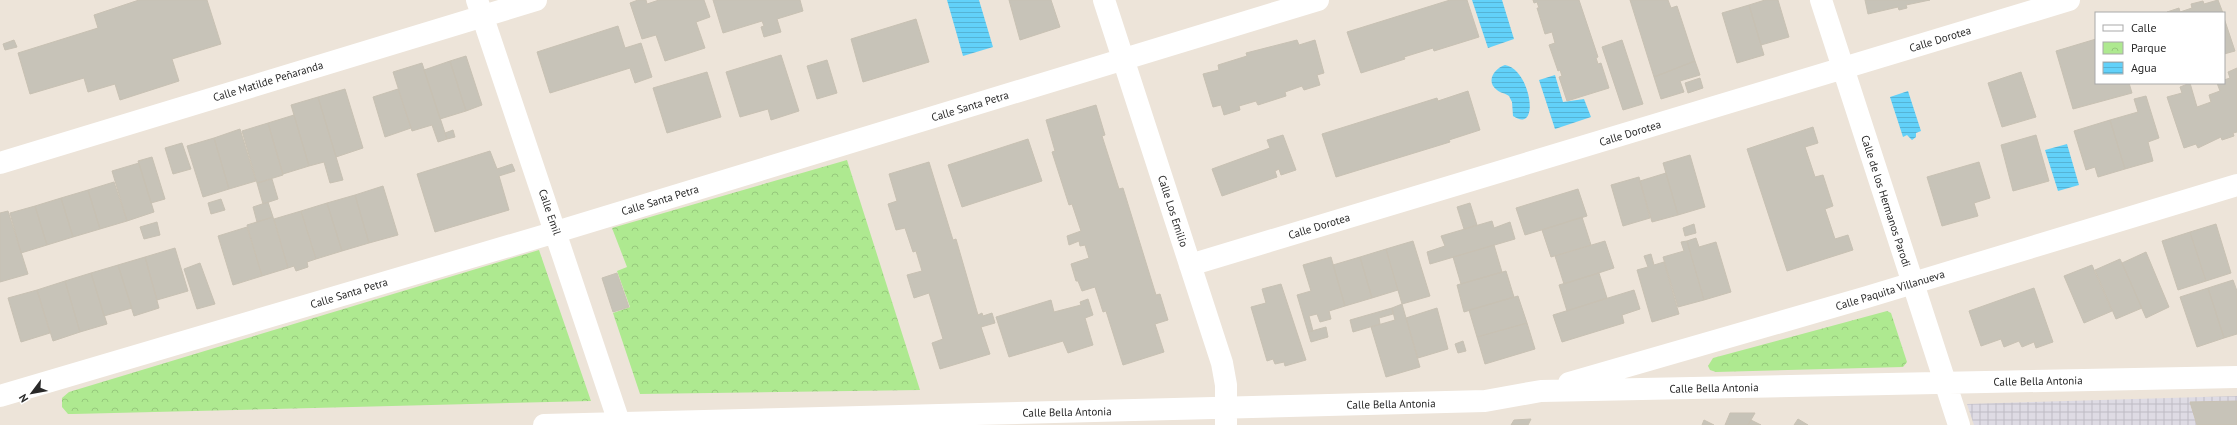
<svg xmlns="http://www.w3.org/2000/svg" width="2237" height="425" viewBox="0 0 2237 425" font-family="'PT Sans',sans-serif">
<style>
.industrial{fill:url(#industrial-grid)}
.park{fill:url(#park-crowns)}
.water{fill:url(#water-rules)}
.building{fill:#c7c3b8;stroke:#c8c1b3}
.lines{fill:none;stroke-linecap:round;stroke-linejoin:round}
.minor{stroke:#fff;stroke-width:22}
.labels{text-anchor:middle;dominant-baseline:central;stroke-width:3.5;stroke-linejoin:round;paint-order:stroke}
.street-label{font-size:11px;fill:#292929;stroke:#fff}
</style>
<defs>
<pattern id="industrial-grid" width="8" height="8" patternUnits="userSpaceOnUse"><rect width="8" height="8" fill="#dedbe4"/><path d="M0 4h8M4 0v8" fill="none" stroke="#bebcc4"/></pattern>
<pattern id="park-crowns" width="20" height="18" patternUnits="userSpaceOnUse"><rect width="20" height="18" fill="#aee990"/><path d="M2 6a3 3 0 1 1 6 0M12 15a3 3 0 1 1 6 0" fill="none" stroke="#96c87c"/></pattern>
<pattern id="water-rules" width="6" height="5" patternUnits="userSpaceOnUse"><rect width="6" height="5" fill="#62d1f9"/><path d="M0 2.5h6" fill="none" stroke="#55b3d5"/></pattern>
</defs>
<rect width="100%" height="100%" fill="#ede4d9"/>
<path class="industrial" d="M2237,396V425H1974L1967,404Z"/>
<path class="park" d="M847,160L920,390L640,394L613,313L630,307L617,271L627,267L612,228Z
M539,250L591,401L73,414H68L62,407V398L69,392Z
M1887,311L1891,313L1907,362L1903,367L1716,372L1710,370L1708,366L1713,358Z"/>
<path class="water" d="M947,0H979L993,47L963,56Z
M1472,0H1502L1514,39L1488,48Z
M1505,65C1531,69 1541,135 1513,116L1512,102L1509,96C1505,93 1500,93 1497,90C1485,81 1495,68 1505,65Z
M1555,75L1563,102L1584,99L1591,117L1555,129L1539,80Z
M1908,91L1921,131L1916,133V137L1912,140L1907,135L1903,137L1890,97Z
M2067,144L2079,185L2058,191L2045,150Z"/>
<path class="building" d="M139,0H207L221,44L172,59L179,81L120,100L115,84L88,92L84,78L30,94L18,53L98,28L94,15Z
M638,0H646L647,4L659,0H704L710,17L696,22L705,48L665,61L656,35L642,39L630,3Z
M713,0H800L803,11L777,19L781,32L764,37L761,27L764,26L762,21L723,33Z
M1009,0H1051L1060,27L1020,40Z
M1450,0H1467L1479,37L1434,51L1433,48L1404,57L1405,59L1361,73L1347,32Z
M1533,0H1579L1598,57L1596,58L1598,64L1601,63L1609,88L1567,101L1559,77L1562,76L1560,70L1558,71L1549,45L1555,43L1552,32L1545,34L1537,8H1539L1537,2L1534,3Z
M1630,0H1668L1671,8L1677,6L1695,61L1654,77Z
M1765,0H1778L1789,37L1761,45L1749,5Z
M1865,0H1930L1906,5L1907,8L1899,10L1898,7L1868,14Z
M2218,0L2223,13L2167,12L2179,8L2180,12L2192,8L2191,4L2203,1L2204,4Z
M1749,5L1764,55L1737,63L1722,13Z
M2224,18L2235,51L2224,54Z
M916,19L929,62L863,82L851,39Z
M618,26L625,48L641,43L652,77L635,83L630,68L550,93L537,52Z
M2096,39V83H2129L2132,93L2073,109L2056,51Z
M14,40L17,47L5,50L3,44Z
M1297,40L1299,45L1315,40L1324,73L1317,75L1320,85L1304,90L1302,86L1285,92L1286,96L1258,105L1256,101L1239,106L1240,110L1224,115L1221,105L1213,107L1203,74L1219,70L1218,65L1247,56L1246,53Z
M1622,40L1643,104L1623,110L1602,47Z
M781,55L799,111L771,120L768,109L740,117L726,72Z
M466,56L482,105L466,111L450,61Z
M827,60L837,93L817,99L807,66Z
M450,61L466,111L440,119L424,70Z
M1695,61L1700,75L1680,81L1684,92L1661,99L1654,77Z
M422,63L447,139L438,142L432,125L412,131L393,72Z
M2237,68V132L2233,133L2234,136L2222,140L2221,137L2198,148L2196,144L2184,148L2167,97L2182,93L2180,87L2190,83L2197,107L2211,102L2209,95L2220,91L2217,83H2224V80L2230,78L2228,72Z
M707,72L721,117L667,133L653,88Z
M2021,72L2036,117L2002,127L1988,83Z
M1700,78L1703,88L1688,93L1685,83Z
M345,89L363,148L336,157L318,97Z
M398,89L411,128L385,137L373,97Z
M1468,91L1480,130L1449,140L1450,142L1336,177L1322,134L1437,98L1438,101Z
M2146,96L2159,138L2148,142L2153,161L2125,169L2110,120L2138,112L2134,99Z
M318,97L343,180L330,183L324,162L309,166L291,105Z
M1096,105L1105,135L1102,136L1119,189L1123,188L1156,295L1160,294L1168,320L1155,324L1164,352L1123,365L1106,311L1103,312L1095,287L1082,291L1078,281H1076L1071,264L1089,258L1085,245L1080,246L1079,241L1069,245L1067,236L1081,231L1072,204L1069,205L1052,152L1055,151L1046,120Z
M294,115L309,166L283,174L268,123Z
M2110,120L2125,169L2098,177L2095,167L2086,170L2074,131Z
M268,123L283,175L257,183L242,131Z
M1813,127L1818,143L1805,147L1815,177L1823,175L1833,206L1825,209L1835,239L1848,235L1853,250L1787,271L1747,149Z
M240,129L256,181L229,189L214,138Z
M453,130L455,137L447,139L445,133Z
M1283,135L1296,170L1281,175L1279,169L1275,171L1277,177L1222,196L1212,169L1270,148L1267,140Z
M2036,135L2049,181L2013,191L2001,145Z
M214,138L229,189L203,197L187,146Z
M1028,139L1042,181L962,207L948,165Z
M182,143L191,169L173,174L165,148Z
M490,151L497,169L512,164L515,171L499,176L509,210L435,232L417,174Z
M1690,155L1705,207L1678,215L1663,163Z
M152,157L165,199L151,203L138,161Z
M929,162L953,240L956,239L978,315L982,313L983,316L992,313L995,323L981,327L990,354L940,369L932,343L943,339L929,293L914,298L907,275L922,271L916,251L913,252L905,228L896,230L888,204L897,201L889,174Z
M1979,162L1990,198L1974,203L1978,216L1942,226L1927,177Z
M139,163L154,212L127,221L112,171Z
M1666,173L1678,215L1652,222L1640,181Z
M1639,177L1650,218L1623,226L1611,185Z
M272,179L278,199L263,204L257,183Z
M114,182L127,221L100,229L88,190Z
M383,186L398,235L369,243L355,195Z
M1578,189L1587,216L1525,235L1516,208Z
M88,190L100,229L73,237L61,198Z
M355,195L369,243L342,251L327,203Z
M61,198L73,237L47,245L35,206Z
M221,199L225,210L211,214L208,203Z
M268,202L273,217L257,222L253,207Z
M327,203L342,251L316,259L301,211Z
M1470,203L1477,225L1464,229L1457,207Z
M35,206L47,245L21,253L10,213Z
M8,211L28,274L0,282V213Z
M301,211L316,259L307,262L308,267L296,271L294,266L288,268L274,219Z
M273,217L288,268L262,276L247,225Z
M1582,217L1591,245L1551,257L1542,230Z
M1492,221L1494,228L1510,222L1515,239L1430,264L1427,252L1445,246L1441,236Z
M157,222L160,235L144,239L140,227Z
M1694,224L1696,233L1685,236L1683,228Z
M2216,224L2231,273L2206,281L2190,232Z
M247,227L262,276L233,285L218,236Z
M2190,232L2206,281L2178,290L2162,241Z
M1696,238L1699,247L1716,242L1731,292L1704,300L1687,241Z
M1413,241L1430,296L1402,304L1386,249Z
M1605,241L1614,268L1564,284L1555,256Z
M1687,241L1704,300L1678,307L1663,257L1684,251L1681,242Z
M1494,245L1502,272L1461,284L1453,257Z
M175,248L188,291L157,300L145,257Z
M1386,249L1398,290L1372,298L1360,257Z
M2146,252L2169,307L2146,318L2122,263Z
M1651,254L1654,265L1664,262L1679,314L1652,322L1637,270L1648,267L1644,256Z
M145,257L159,308L134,316L118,265Z
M1331,257L1345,306L1329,311L1331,319L1320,322L1317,314L1309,316L1313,331L1308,332L1297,295L1311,291L1303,265Z
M1360,257L1372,298L1345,306L1333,265Z
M2120,259L2142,308L2116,319L2095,270Z
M200,263L215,304L197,309L184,269Z
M118,265L132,308L104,316L91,273Z
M2092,265L2112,311L2084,323L2064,276Z
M1506,271L1514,297L1464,312L1457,285Z
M91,273L107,324L80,332L65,281Z
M617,273L629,307L613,312L602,278Z
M1599,273L1607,298L1567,311L1559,285Z
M2233,280L2237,291V334L2224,338L2208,288Z
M65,281L80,332L53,341L37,290Z
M1281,284L1306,360L1285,366L1284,362L1275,364L1273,359L1267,361L1251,307L1266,303L1262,289Z
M2034,288L2053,342L2036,348L2034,342L2022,347L2019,341L2004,347L2001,339L1981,346L1969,311Z
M2208,288L2224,338L2197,347L2180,297Z
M37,290L50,333L21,342L8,298Z
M1634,290L1640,309L1622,315L1624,323L1562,342L1553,315Z
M1518,296L1527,323L1477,337L1469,310Z
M1088,299L1093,315L1085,318L1093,345L1068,353L1063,341L1009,357L996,317L1051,300L1054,312L1081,305L1080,302Z
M1402,304L1420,367L1386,377L1371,327L1395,320L1392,308Z
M1392,308L1393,314L1379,318L1380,324L1353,332L1350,320Z
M1437,308L1448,349L1418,358L1406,318Z
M1527,323L1535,349L1485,364L1477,337Z
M1326,327L1328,337L1311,342L1308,332Z
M1463,341L1466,351L1458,353L1455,344Z
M2237,401V425H2197L2190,402Z
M1730,413H1755L1748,425H1725Z
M1531,419L1528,425H1511L1514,420Z
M1798,419L1808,425H1794Z
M1704,420L1714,425H1702Z
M1751,420L1761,425H1748Z"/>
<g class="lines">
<path class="minor" d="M477,0L620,425
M1104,0L1222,363L1226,385V425
M1821,0L1959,425
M0,163L536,0
M1190,265L2069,0
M1569,383L1867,297L2237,185
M0,396L556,232L1318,0
M544,425L1485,401L1541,391L2237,377"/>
</g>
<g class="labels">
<g class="street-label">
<text transform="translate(1940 39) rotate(-17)">Calle Dorotea</text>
<text transform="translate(268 81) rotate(-17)">Calle Matilde Peñaranda</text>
<text transform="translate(970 106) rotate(-17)">Calle Santa Petra</text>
<text transform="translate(1630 133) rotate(-17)">Calle Dorotea</text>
<text transform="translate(660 200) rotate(-17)">Calle Santa Petra</text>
<text transform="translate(1886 201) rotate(72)">Calle de los Hermanos Parodi</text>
<text transform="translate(1173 211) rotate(72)">Calle Los Emilio</text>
<text transform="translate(550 212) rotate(71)">Calle Emil</text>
<text transform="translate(1319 226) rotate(-17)">Calle Dorotea</text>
<text transform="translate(1890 290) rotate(-17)">Calle Paquita Villanueva</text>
<text transform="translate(349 293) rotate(-17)">Calle Santa Petra</text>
<text transform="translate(2038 381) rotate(-1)">Calle Bella Antonia</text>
<text transform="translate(1714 388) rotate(-1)">Calle Bella Antonia</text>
<text transform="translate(1391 404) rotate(-1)">Calle Bella Antonia</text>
<text transform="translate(1067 412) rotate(-1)">Calle Bella Antonia</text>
</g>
</g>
<rect x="2095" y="12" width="130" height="72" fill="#ffffff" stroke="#a9a9a9"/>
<rect x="2103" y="25" width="20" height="6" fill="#ffffff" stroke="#a9a9a9"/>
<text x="2131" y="32" font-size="12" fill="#292929">Calle</text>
<rect x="2103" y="42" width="20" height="12" fill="url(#park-crowns)" stroke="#a9a9a9"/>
<text x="2131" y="52" font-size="12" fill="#292929">Parque</text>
<rect x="2103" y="62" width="20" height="12" fill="url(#water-rules)" stroke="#a9a9a9"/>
<text x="2131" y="72" font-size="12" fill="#292929">Agua</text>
<g transform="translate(32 393) rotate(238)" stroke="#ffffff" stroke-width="3" paint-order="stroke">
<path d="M0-3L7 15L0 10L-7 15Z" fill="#292929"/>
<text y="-6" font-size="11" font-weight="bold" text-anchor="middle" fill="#292929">N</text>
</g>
</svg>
